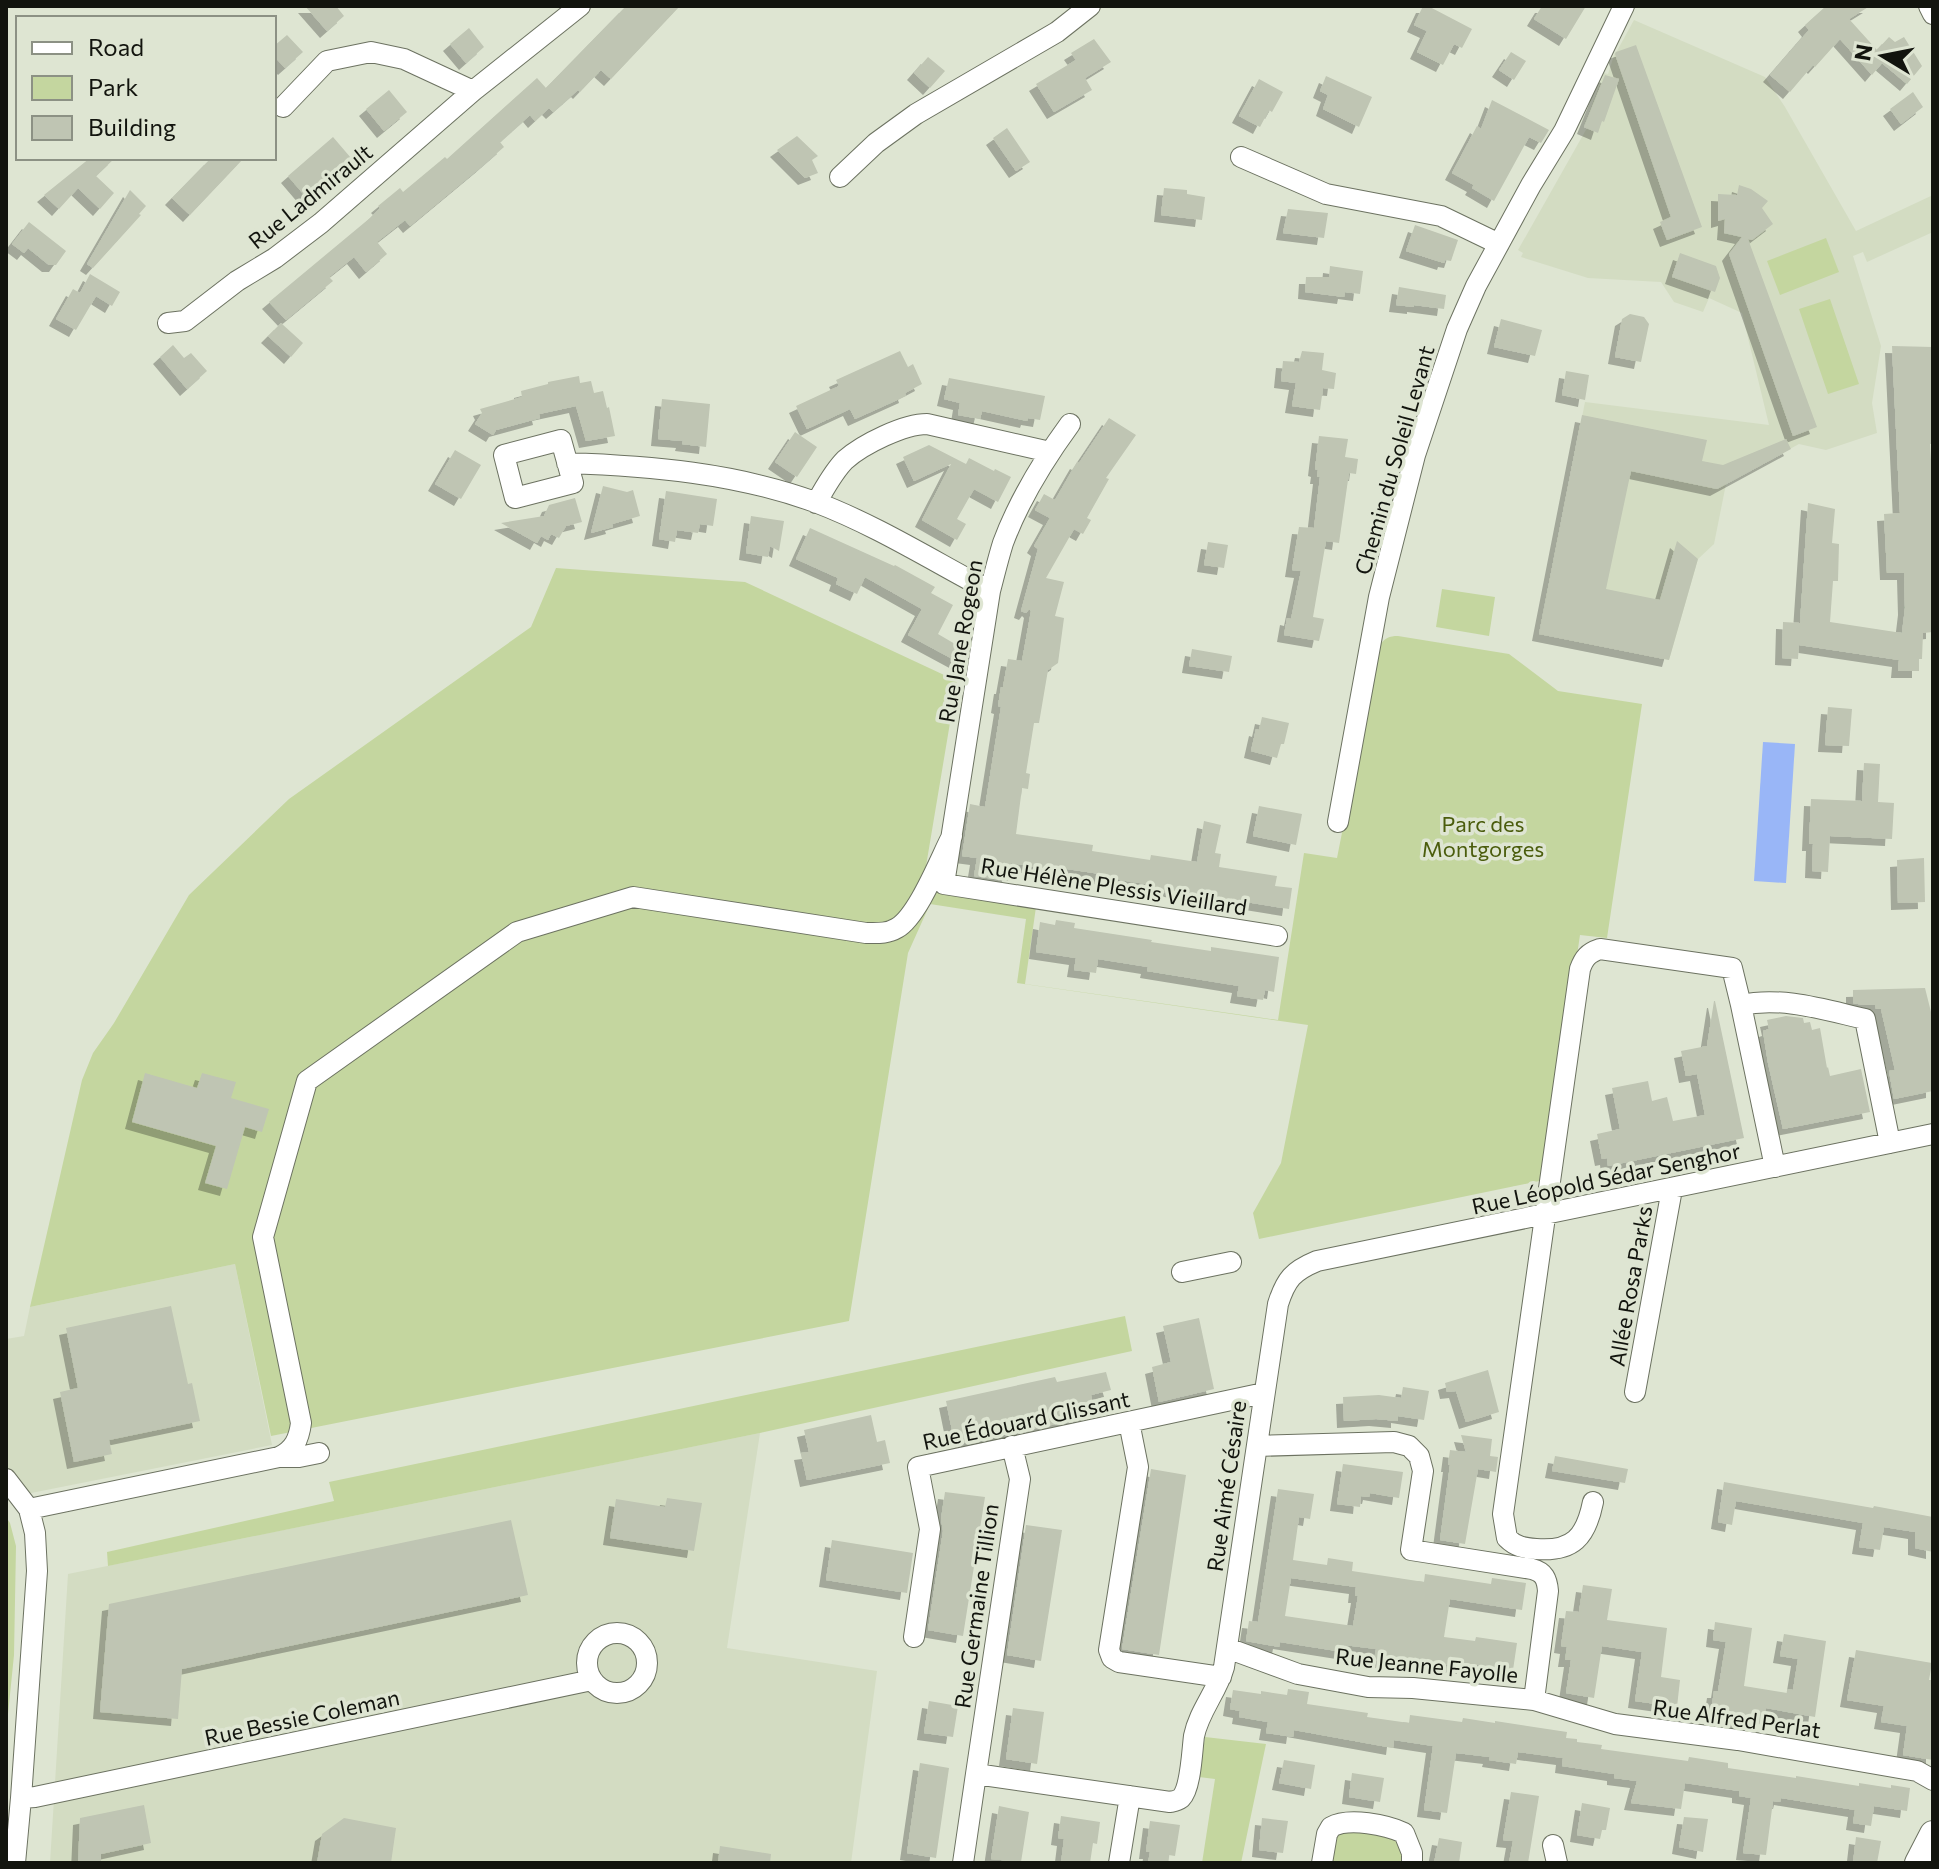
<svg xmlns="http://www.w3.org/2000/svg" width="1939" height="1869" viewBox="0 0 1939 1869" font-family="Commissioner,sans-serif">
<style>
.built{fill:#d3dcc2}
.green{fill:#c4d69f}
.water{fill:#99b6f7}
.building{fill:#bfc5b3;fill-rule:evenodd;filter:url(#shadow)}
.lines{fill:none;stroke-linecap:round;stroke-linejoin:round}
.minor-casing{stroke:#6c7261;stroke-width:22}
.tertiary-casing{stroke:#6c7261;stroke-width:28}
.minor{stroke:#fff;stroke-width:20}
.tertiary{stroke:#fff;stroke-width:26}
.labels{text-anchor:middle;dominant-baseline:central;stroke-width:7;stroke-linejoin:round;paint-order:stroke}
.street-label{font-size:22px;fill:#12140e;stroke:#dee5d2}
.park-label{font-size:22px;fill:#4b5d0d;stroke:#dee5d2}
</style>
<defs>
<filter id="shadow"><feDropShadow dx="-7" dy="7" stdDeviation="0" flood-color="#0004"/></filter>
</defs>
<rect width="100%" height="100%" fill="#dee5d2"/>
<path class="built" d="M1634,20L1765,77L1785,107L1856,231L1933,195V232L1867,262L1863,252L1853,256L1881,346L1872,403L1877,433L1826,450L1799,444L1726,484L1714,544L1698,559L1669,660L1539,634L1585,402L1769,425L1742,313L1709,298L1703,312L1674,302L1661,282L1588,278L1521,257L1523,253L1518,250L1587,128L1584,126L1604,73L1608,74L1615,52L1617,51Z
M235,1264L272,1445L6,1498V1339L24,1336L30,1307Z
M760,1433L727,1648L877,1671L851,1863H50L68,1574Z"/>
<path class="green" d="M1826,238L1839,272L1780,295L1767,261Z
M1830,299L1859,384L1828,394L1799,309Z
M556,568L745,582L957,681L922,890L1036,907L1025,984L1278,1020L1304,853L1337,858L1379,646C1385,638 1389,636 1398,636L1509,654L1558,691L1642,704L1607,938L1580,935L1544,1180L1259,1239L1253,1213L1281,1163L1308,1025L1017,983L1026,919L930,904L908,953L849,1321L271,1436L235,1264L30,1307L82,1080L93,1053L114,1023L189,895L289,799L531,627Z
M1442,589L1495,597L1489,636L1436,627Z
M1125,1316L1132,1351L760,1433L108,1566L107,1552L334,1501L329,1482Z
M6,1517L10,1523L16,1546L14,1655L7,1724L6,1750Z
M1205,1737L1266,1744L1241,1863H1202L1215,1779L1199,1777Z
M1344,1830L1393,1836L1402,1848V1863H1330L1335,1836Z"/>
<path class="water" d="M1763,742L1795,744L1786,883L1754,881Z"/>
<path class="building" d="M305,6H336L344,16L327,31Z
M626,6H680L611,79L601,70L580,92L578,90L553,112L549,108L535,121L530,115L500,142L504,147L481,167L410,226L405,220L377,242L387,254L366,272L354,257L329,277L333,281L286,320L269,302L370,218L380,208L378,206L400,188L403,192L445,157L447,159L537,78L546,88Z
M1423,6H1428L1472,29L1462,48L1454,44L1443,65L1417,52L1427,31L1414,25Z
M1542,6H1586L1566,39L1534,19Z
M1826,6H1870L1849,19L1877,50L1889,37L1895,42L1904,37L1922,66L1907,84L1882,63L1872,75L1840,39L1815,67L1813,65L1790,92L1770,75L1809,30L1805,25Z
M469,28L484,47L466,63L450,44Z
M287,35L303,52L285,68L274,56V46Z
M1094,39L1111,62L1085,78L1092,90L1054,112L1036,84L1076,60L1071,53Z
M1636,45L1702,227L1667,240L1660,222L1671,217L1615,54L1616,52Z
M1511,52L1526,61L1514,80L1499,70Z
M928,57L945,71L930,88L914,73Z
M1605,75L1619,79L1604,122L1602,121L1598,133L1584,127Z
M1326,76L1372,97L1359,127L1323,109L1328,95L1320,91Z
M1259,79L1283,92L1272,112L1269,110L1260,127L1239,116Z
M389,90L407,112L384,131L366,109Z
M1913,92L1923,107L1901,124L1890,109Z
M1492,100L1549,130L1541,143L1529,137L1494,201L1472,188L1474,185L1452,173L1477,126L1481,129Z
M1007,128L1030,162L1016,171L993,138Z
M797,136L818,156L812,160L818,173L805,178L777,150Z
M333,137L351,158L306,197L288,176Z
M90,158H115L96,176L114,193L100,209L78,188L59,209L44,195Z
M211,158H244L190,215L172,198Z
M1739,185L1751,189L1768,201L1762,208L1773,224L1752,240L1748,239L1817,427L1793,436L1729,254L1742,237L1724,233L1725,219L1718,221V194L1737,195Z
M1164,188L1187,190V194L1205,197L1202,220L1161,215Z
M130,190L146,206L139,214L141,215L93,268L87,264Z
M1288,209L1328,213L1324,238L1283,233Z
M29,222L66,251L56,265H49L28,248L24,253L12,244Z
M1415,225L1458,240L1451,261L1445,260L1444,263L1406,251Z
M1680,253L1716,266L1720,278L1715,292L1672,277Z
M1330,266L1363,271L1360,294L1345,292L1344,297L1305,292L1306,277H1329Z
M90,274L120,292L112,306L96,296L76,330L56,319L73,289L80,293Z
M1399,287L1446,295L1444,309L1414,305V307L1396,305Z
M1630,314L1644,317L1649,324L1641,362L1615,357L1622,319Z
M1501,319L1542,330L1535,356L1494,347Z
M281,323L303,343L291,357L268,336Z
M173,345L184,358L191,353L207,371L187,389L160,357Z
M1892,346L1933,347V444H1930L1933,493V632L1923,633L1922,659H1919V671H1898L1899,660L1799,645L1798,659L1782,658L1783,622L1800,623L1808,503L1835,509L1832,543L1839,544L1838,581H1833L1830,622L1902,633L1905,608L1904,573H1887L1884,514L1900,513Z
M900,351L908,367L913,364L922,384L905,393L906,396L855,419L850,409L807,429L796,406L839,386L836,380Z
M1302,351L1324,353L1322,370L1336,373L1334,389L1323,388L1320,410L1292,406L1296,383L1281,381L1283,361L1299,362Z
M1566,371L1589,375L1585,400L1562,395Z
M579,376L580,383L591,381L594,393L603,391L607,408L609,407L615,436L586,441L576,406L539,414L540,418L496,430L493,435L475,424L482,413L480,409L522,397L521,391L548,384V382Z
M949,378L1045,396L1040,420L1028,418L1027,421L982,411L980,419L958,415L960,403L944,399Z
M662,399L710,404L706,447L682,444L683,441L658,439Z
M1582,415L1707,440L1702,461L1723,465L1786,439L1791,449L1717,489L1631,471L1606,589L1660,600L1677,541L1698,559L1669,660L1539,634Z
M1109,418L1136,435L1106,478L1109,479L1087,518L1091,520L1083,534L1074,529L1046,578L1064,582L1055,616L1064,618L1058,663L1048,670L1039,723H1034L1026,773L1030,774L1028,789L1022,788L1016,834L1093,845L1092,851L1150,860L1151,855L1197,862L1204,821L1221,825L1215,853L1221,854L1219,867L1277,876L1275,886L1292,888L1289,909L1165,889L1164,893L1145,890L1146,884L1100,877V874L1067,869L1066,876L1046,873V869L1011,863L1008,881L974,876L977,858L962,856L970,804L985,807L1001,707L998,706L1001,687H1003L1008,659L1022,661L1031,611L1029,609L1026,613L1021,611L1038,549L1034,546L1050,518L1035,510L1044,494L1055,500L1077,462L1079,463Z
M795,432L817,447L797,477L775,462Z
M1319,436L1348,439L1345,457L1358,459L1356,474L1349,473L1339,543L1326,541L1313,617L1324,619L1319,641L1284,635L1287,618L1291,619L1301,571L1292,570L1299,527L1314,528L1320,477H1317L1318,470L1315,469Z
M929,445L966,464L969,458L994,471L995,469L1011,477L998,502L974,489L957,519L966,524L957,540L922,520L951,464L914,481L903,457Z
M455,450L481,465L461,499L435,484Z
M603,486L627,492L633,490L640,516L612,524L613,527L591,533Z
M666,491L717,499L713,526L700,524L698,533L677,530L675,542L659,539Z
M575,498L582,522L566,526L559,538L551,534L548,540L541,536L537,543L501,523L544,516L549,505Z
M751,516L784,521L779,551L770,546L768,557L746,553Z
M810,528L894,566L895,565L935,587L931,593L953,605L938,634L967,651L960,663L908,635L922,609L865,577L857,594L836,584L838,578L796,559Z
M1208,542L1228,545L1224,568L1204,565Z
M1192,649L1232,656L1229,672L1189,666Z
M1828,707L1852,709L1849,746L1825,745Z
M1262,717L1289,723L1284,744H1281L1277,758L1251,751L1256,729L1259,730Z
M1864,763L1880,764L1878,802L1894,803L1892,839L1830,836L1828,872L1812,871L1813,844H1809L1811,799L1862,801Z
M1259,806L1302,814L1296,845L1253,836Z
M1924,858L1925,902L1898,903L1897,860Z
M1056,920L1075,923L1074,928L1152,940L1151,942L1211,951V947L1279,957L1274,992L1265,990L1263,1000L1237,996L1239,986L1147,971L1148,967L1098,959L1096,973L1074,970L1076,958L1036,952L1040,922L1055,925Z
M1925,988L1933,1020V1091L1894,1099L1889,1071L1895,1070L1881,1009H1876L1875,1005H1863L1853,1003V990Z
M1714,1001H1715L1744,1138L1608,1166L1607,1158L1602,1159L1597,1134L1620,1129L1612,1088L1648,1081L1652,1101L1667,1097L1673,1121L1705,1115L1697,1074L1686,1076L1681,1051L1707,1046Z
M1786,1016L1803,1018L1804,1023L1810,1022L1812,1030L1820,1028L1827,1068L1828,1067L1830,1076L1861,1069L1870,1112L1783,1129L1768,1063L1763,1031L1769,1029L1767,1020Z
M145,1073L197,1088L202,1073L236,1082L231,1098L269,1109L262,1132L245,1127L227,1189L205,1183L216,1146L132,1122Z
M171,1306L188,1384L192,1383L200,1421L109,1440L112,1454L74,1462L60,1392L78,1388L66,1328Z
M1199,1318L1214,1389L1159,1402L1152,1367L1171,1362L1163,1326Z
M1488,1370L1499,1412L1466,1422L1456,1391L1447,1392L1445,1383Z
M1106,1372L1111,1390L1091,1395L1095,1416L963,1443L961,1433L953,1435L946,1401L1055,1377L1057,1382Z
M1403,1387L1429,1391L1424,1420L1398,1416V1421L1376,1419L1344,1421L1343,1397L1379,1395L1401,1398Z
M871,1415L877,1442L885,1440L890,1463L807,1480L801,1453L809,1452L804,1430Z
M1461,1435L1492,1439L1490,1456L1498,1457L1496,1472L1478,1469L1465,1544L1440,1540L1450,1465H1448L1450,1450L1466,1452Z
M1555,1456L1628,1469L1625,1483L1552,1471Z
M1343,1464L1403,1472L1399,1498L1370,1493L1369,1497L1361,1496L1360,1507L1337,1504Z
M1151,1469L1186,1475L1159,1655L1122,1649Z
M1724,1482L1873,1508L1874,1506L1933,1517V1552L1915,1548V1532L1884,1527L1880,1550L1859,1547L1863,1523L1736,1501L1732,1525L1718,1522Z
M1278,1489L1314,1494L1310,1519L1299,1517L1293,1560L1327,1565L1328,1558L1353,1562L1352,1571L1424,1582L1425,1574L1491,1584L1492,1578L1526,1583L1522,1610L1450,1599L1444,1637L1475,1641L1476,1637L1517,1643L1513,1670L1464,1663V1667L1426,1662V1664L1411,1662V1665L1374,1660L1376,1649L1344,1645L1343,1652L1280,1642L1279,1647L1246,1641L1249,1621L1258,1622ZM1291,1578L1356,1587L1355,1596H1358L1353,1626L1285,1616Z
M945,1492L985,1497L963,1636L928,1630L943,1531L941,1519Z
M667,1498L702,1503L694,1551L610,1538L616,1499L665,1507Z
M511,1520L528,1595L182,1669L178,1719L100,1712L109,1604Z
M1026,1525L1062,1530L1041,1661L1007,1655Z
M832,1540L913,1553L907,1593L826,1580Z
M1583,1585L1612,1589L1607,1620L1667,1628L1661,1677L1680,1680L1677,1707L1635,1701L1642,1652L1602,1646L1594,1698L1566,1693L1571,1660H1565L1567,1647L1561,1646L1566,1611L1579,1612Z
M1715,1622L1752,1628L1744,1686L1787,1693V1689L1793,1690L1798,1659L1780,1656L1784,1634L1826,1641L1815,1717L1766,1708L1764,1725L1719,1718L1720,1712L1711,1711L1714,1691H1718L1726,1642L1713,1640Z
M1856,1650L1932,1663L1929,1680H1933V1760L1903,1755L1907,1726L1881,1722L1884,1706L1847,1700Z
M1288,1689L1309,1692L1307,1704L1368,1713L1367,1717L1409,1723L1410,1715L1462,1722L1463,1718L1495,1723V1721L1567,1732L1566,1738L1577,1739V1742L1602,1745L1601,1749L1688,1761L1689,1757L1728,1763V1768L1796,1778V1776L1859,1786V1783L1891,1788V1785L1910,1788L1907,1811L1874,1806L1871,1826L1853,1823L1855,1810L1781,1798L1780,1802L1773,1801L1766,1855L1743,1853L1751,1798L1739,1796V1791L1685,1783L1681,1809L1631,1803L1637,1781L1614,1778V1774L1562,1766L1563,1758L1518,1752L1516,1764L1489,1760L1490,1757L1456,1753L1447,1813L1424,1810L1433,1746L1394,1740L1393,1748L1294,1730L1293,1737L1266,1733L1268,1722L1239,1717L1240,1711L1230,1709L1233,1690L1261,1694V1691L1287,1695Z
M929,1701L958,1706L953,1737L924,1733Z
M1013,1708L1044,1712L1037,1764L1006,1759Z
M1284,1760L1315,1765L1311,1789L1279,1783Z
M920,1763L949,1768L936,1858L907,1853Z
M1352,1773L1384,1778L1380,1802L1349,1797Z
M1511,1792L1539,1796L1528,1863H1509L1513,1841L1503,1840Z
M1582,1803L1610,1808L1606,1830H1602L1600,1839L1577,1835Z
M144,1805L151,1843L101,1854V1863H78L80,1818Z
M999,1806L1029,1812L1021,1862L991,1859Z
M1061,1816L1100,1822L1097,1844L1093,1843L1090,1863H1061L1064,1839L1058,1838Z
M1684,1817L1708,1819L1703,1852L1679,1847Z
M344,1818L396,1828L391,1863H317L322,1834Z
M1262,1818L1288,1821L1283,1853L1259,1850Z
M1150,1821L1180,1825L1175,1856L1169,1855L1168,1863H1148L1150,1852H1146Z
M1856,1837L1881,1841L1877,1863H1853Z
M1439,1838L1462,1842L1459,1863H1434Z
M720,1846L771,1854L770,1863H718Z"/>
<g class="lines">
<g class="minor-casing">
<path id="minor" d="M1929,6L1933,14
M283,107L327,61L371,52L404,59L473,91
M1241,157L1326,194L1441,216L1499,244
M840,177L876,143L916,114L1057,32L1090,6
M168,323L185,321L237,281L275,258L321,223L473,91L580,6
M1070,424C1043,461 1019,500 1003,543C998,559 994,576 990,591L944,884L1277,936
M561,440L573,483L515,498L504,455Z
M567,463C651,466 735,473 815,502C876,525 933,561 990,591
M816,503C825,488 833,472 845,460C863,444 904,424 927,424L1050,452
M1338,822L1379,597L1395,534L1415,455L1457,329L1476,286L1531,185L1564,131L1624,6
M1775,1167L1741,1005C1782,996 1825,1010 1865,1019L1890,1143
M1182,1272L1231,1262
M1635,1392L1672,1189
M1129,1422L1138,1467L1109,1650L1112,1658L1119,1662L1221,1677
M1012,1446L1020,1479L976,1774L1170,1802C1175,1801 1177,1801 1181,1798C1191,1788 1192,1751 1194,1736C1199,1711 1217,1692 1224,1667L1278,1304C1286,1279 1293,1271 1317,1261L1933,1134
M279,1457C294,1450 299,1439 301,1423L263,1237L307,1081L517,932L633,897L866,933C877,933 887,934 897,928C918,916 940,859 952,836
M6,1479L29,1509L35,1533L37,1571L21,1798L15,1863
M1593,1502C1586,1537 1573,1552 1536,1549C1524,1548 1516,1547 1507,1538L1503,1514L1580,969C1584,958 1588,953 1600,949L1732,968L1741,1005
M29,1509L279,1457H299L319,1453
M587 1663a30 30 0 1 1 60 0a30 30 0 1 1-60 0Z
M914,1637L930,1529L918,1467L1264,1393
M1227,1648L1298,1674L1368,1687L1413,1688L1534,1700L1548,1591C1547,1579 1544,1572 1532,1569L1411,1550L1423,1471L1419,1456L1409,1446L1394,1442L1257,1446
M1534,1700L1615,1724L1738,1740L1917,1771L1933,1780
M21,1798L35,1797L592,1680
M1553,1845L1557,1863
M963,1863L976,1774
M1119,1863L1130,1796
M1322,1863L1327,1834L1331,1827C1349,1817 1387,1825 1404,1833L1412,1853V1863"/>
</g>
<g class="tertiary-casing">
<path id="tertiary" d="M1918,1863L1933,1834"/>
</g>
<use href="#minor" class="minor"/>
<use href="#tertiary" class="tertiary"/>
</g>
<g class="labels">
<g class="street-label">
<text transform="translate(310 196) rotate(-39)">Rue Ladmirault</text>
<text transform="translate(1394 460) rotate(-74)">Chemin du Soleil Levant</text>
<text transform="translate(960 641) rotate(-80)">Rue Jane Rogeon</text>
<text transform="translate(1114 886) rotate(9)">Rue Hélène Plessis Vieillard</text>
<text transform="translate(1606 1178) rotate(-12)">Rue Léopold Sédar Senghor</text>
<text transform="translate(1630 1286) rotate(-80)">Allée Rosa Parks</text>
<text transform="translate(1026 1420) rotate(-12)">Rue Édouard Glissant</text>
<text transform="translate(1226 1486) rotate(-82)">Rue Aimé Césaire</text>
<text transform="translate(976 1606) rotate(-82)">Rue Germaine Tillion</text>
<text transform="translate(1427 1665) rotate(6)">Rue Jeanne Fayolle</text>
<text transform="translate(302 1717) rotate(-12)">Rue Bessie Coleman</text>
<text transform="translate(1737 1718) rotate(8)">Rue Alfred Perlat</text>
</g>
<g class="park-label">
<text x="1483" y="823">Parc des<tspan x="1483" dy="25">Montgorges</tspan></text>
</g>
</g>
<rect width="1939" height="1869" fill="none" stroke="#12140e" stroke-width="16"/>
<rect x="16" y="16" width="260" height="144" fill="#dee5d2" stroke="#8c9184" stroke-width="2"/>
<rect x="32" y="42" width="40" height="12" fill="#ffffff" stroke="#8c9184" stroke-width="2"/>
<text x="88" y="56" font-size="24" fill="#12140e">Road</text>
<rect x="32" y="76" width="40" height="24" fill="#c4d69f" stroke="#8c9184" stroke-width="2"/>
<text x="88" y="96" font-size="24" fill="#12140e">Park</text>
<rect x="32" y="116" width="40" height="24" fill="#bfc5b3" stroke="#8c9184" stroke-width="2"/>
<text x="88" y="136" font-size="24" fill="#12140e">Building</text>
<g transform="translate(1883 56) rotate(280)" stroke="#dee5d2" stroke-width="6" paint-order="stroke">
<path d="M0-6L14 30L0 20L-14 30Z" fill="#12140e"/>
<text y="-12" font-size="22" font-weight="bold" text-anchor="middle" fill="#12140e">N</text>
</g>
</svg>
